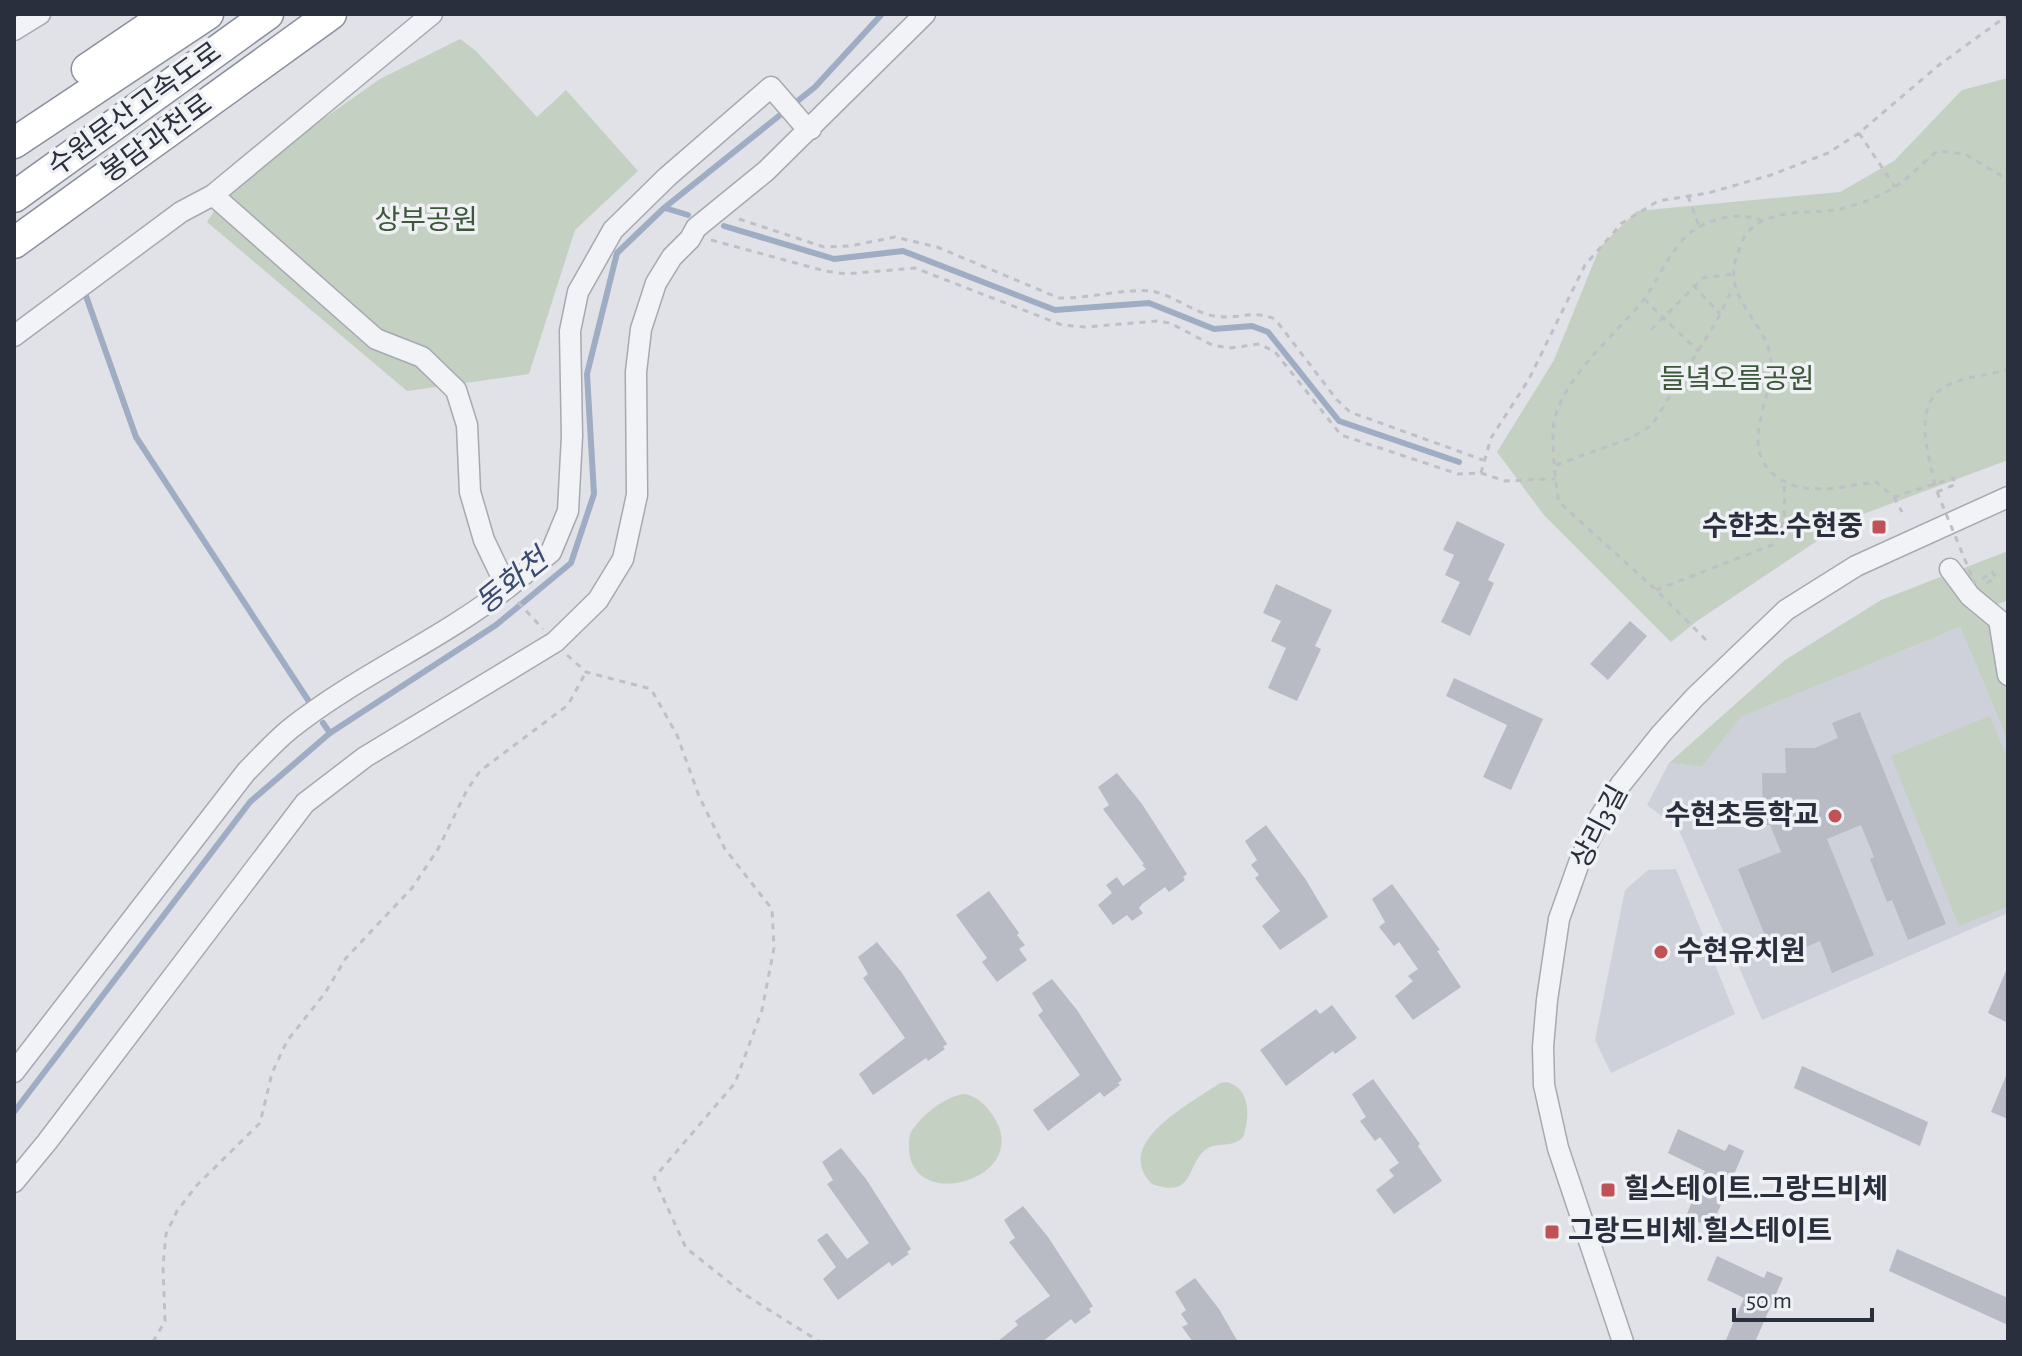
<svg xmlns="http://www.w3.org/2000/svg" width="2022" height="1356" viewBox="0 0 2022 1356" font-family="'Alegreya Sans','Noto Sans KR',sans-serif">
<style>
.built{fill:#ced1d9}
.green{fill:#c4d0c2}
.lines{fill:none;stroke-linecap:round;stroke-linejoin:round}
.stream{stroke:#9fadc4;stroke-width:6}
.building{fill:#b8bbc4}
.minor-casing{stroke:#a6a9b1;stroke-width:23}
.highway-casing{stroke:#898f9d;stroke-width:33}
.path{stroke:#bec0c6;stroke-width:3;stroke-dasharray:6 6;stroke-linecap:butt}
.minor{stroke:#f2f3f6;stroke-width:20}
.highway{stroke:#fff;stroke-width:30}
.path-bridge{stroke:#bec0c6;stroke-width:3;stroke-dasharray:6 6;stroke-linecap:butt}
.poi-dot{fill:#c05156;stroke:#eff1f5;stroke-width:3}
.labels{text-anchor:middle;dominant-baseline:central;stroke-width:7;stroke-linejoin:round;paint-order:stroke}
.street-label{font-size:28px;fill:#2a2f3d;stroke:#eff1f5}
.park-label{font-size:28px;fill:#3c5739;stroke:#eff1f5}
.poi-label{font-size:28px;font-weight:bold;fill:#2a2f3d;stroke:#eff1f5;text-anchor:start}
.water-label{font-size:30px;font-style:italic;fill:#394a6d;stroke:#eff1f5}
</style>
<rect width="100%" height="100%" fill="#e0e2e7"/>
<path class="built" d="M1960,627L2008,741V913L1762,1020L1678,828L1647,805L1669,763L1702,767L1741,717Z
M1676,869L1735,1014L1611,1073L1595,1040L1625,890L1648,870Z"/>
<path class="green" d="M460,39L475,50L537,117L566,90L638,171L575,230L529,374L407,391L207,222L231,184L380,79Z
M2008,78V460L1850,519L1697,621L1671,642L1544,515L1497,452L1554,360L1600,247L1637,211L1840,192L1894,161L1962,90Z
M2008,551V600L1998,604L2008,629V741L1960,627L1741,717L1702,767L1669,763L1785,660L1881,600Z
M1990,716L2008,760V906L1959,926L1891,756Z
M1227,1082C1251,1089 1250,1117 1243,1137C1233,1148 1220,1142 1208,1148C1185,1162 1197,1200 1152,1184C1111,1143 1192,1103 1220,1083Z
M963,1094C977,1095 988,1107 995,1119C1033,1183 895,1218 910,1134C919,1117 944,1097 963,1094Z"/>
<g class="lines">
<path class="stream" d="M14,15L16,14
M665,208L688,215
M724,226L834,259L903,251L1055,310L1149,303L1214,329L1252,326L1268,332L1339,421L1459,462
M86,296L136,437L308,700
M323,723L330,733
M14,1112L250,802L330,733L496,625L571,563L594,494L587,374L617,253L664,208L815,87L882,14"/>
</g>
<path class="building" d="M1457,521L1505,544L1488,580L1494,583L1470,636L1441,622L1460,582L1445,575L1454,555L1443,550Z
M1276,584L1332,610L1315,646L1321,649L1297,701L1268,688L1286,648L1271,641L1281,621L1263,613Z
M1630,621L1647,636L1608,680L1590,664Z
M1454,678L1543,719L1511,790L1483,777L1507,725L1446,696Z
M1860,712L1946,924L1908,940L1892,900L1887,902L1870,859L1874,857L1861,825L1827,839L1874,955L1832,973L1820,941L1775,960L1738,869L1781,852L1770,825H1763L1762,773H1786L1785,748H1815L1838,738L1832,723Z
M1117,773L1142,804L1187,874L1183,877L1185,880L1169,892L1165,887L1142,904L1139,908L1143,913L1132,921L1127,915L1113,925L1098,905L1112,893L1106,885L1117,877L1123,886L1146,869L1142,865L1144,864L1103,809L1109,805L1098,787Z
M1266,825L1306,880L1328,917L1280,950L1262,926L1280,911L1255,878L1259,875L1251,865L1257,860L1245,841Z
M1392,884L1440,950L1437,951L1461,987L1413,1020L1395,996L1413,981L1408,976L1418,969L1399,942L1394,946L1379,927L1385,922L1372,899Z
M989,891L1019,933L1017,935L1025,945L1019,949L1027,960L997,982L982,962L987,958L956,915Z
M877,942L902,973L947,1044L943,1047L945,1049L928,1061L926,1058L873,1095L859,1074L905,1038L863,978L868,974L858,957Z
M2008,966V1023L1988,1013Z
M1052,979L1077,1010L1122,1080L1118,1083L1120,1085L1104,1097L1100,1092L1048,1131L1033,1110L1080,1075L1038,1015L1043,1011L1032,993Z
M1332,1005L1357,1038L1335,1054L1333,1051L1286,1086L1260,1050L1316,1009L1320,1014Z
M1802,1066L1928,1122L1920,1146L1794,1088Z
M2008,1071V1119L1991,1112Z
M1373,1079L1420,1144L1418,1146L1442,1181L1394,1214L1376,1190L1394,1176L1389,1170L1399,1163L1380,1137L1375,1141L1360,1121L1366,1117L1352,1094Z
M1678,1129L1725,1151L1729,1144L1744,1151L1711,1228L1686,1216L1705,1171L1668,1153Z
M841,1148L866,1179L911,1249L907,1252L909,1254L892,1266L889,1262L838,1300L823,1279L836,1267L817,1240L827,1233L847,1259L869,1243L827,1184L833,1180L822,1162Z
M1023,1206L1048,1237L1093,1306L1089,1309L1091,1312L1075,1324L1071,1319L1042,1342H997L1018,1325L1015,1321L1050,1296L1009,1242L1015,1238L1004,1220Z
M1897,1249L2008,1298V1325L1889,1271Z
M1717,1256L1764,1278L1767,1271L1783,1278L1755,1342H1725L1744,1298L1707,1280Z
M1195,1278L1219,1309L1238,1342H1193L1182,1327L1188,1324L1181,1314L1186,1310L1175,1292Z"/>
<g class="lines">
<g class="minor-casing">
<path id="minor" d="M14,30L40,14
M14,336L181,212L213,195L432,14
M1950,569L1970,596L1999,620L2008,675
M507,588L551,552L568,511L572,436L570,331L578,292L613,230L667,177L771,87L803,124L811,129
M14,1072L246,772C260,758 274,742 290,729C358,675 439,641 507,588L484,540L470,492L467,425L456,390L422,357L376,339L213,195
M14,1182L47,1142L305,803L365,757L555,642L598,600L623,559L637,495L636,372L641,329L656,283L672,257L690,239L696,228L766,171L925,14
M1623,1342L1558,1148L1544,1085L1543,1047L1547,1000L1559,919L1580,860L1600,817L1621,784L1661,734L1695,697L1786,610L1856,566L2008,497"/>
</g>
<g class="highway-casing">
<path id="highway" d="M87,69L168,14
M14,143L208,14
M14,197L268,14
M14,243L331,14"/>
</g>
<path class="path" d="M1859,133L1895,187
M1688,196L1699,226
M739,219L824,247L850,246L895,237L937,247L1059,298C1086,299 1128,288 1151,291C1174,295 1192,312 1214,316C1238,320 1250,309 1275,319L1337,400L1350,412L1483,460
M711,240L825,271L846,274L915,268L1062,325L1085,327L1157,321L1170,323L1212,345L1229,348L1260,344L1276,353L1341,435L1458,474L1481,473L1491,438L1529,379L1585,265L1622,223L1658,201L1708,193L1771,175L1828,153L1859,133L1939,65L2008,15
M1693,285L1720,314
M1644,299L1698,351
M1651,330L1703,278L1733,274
M1556,465L1631,438L1652,425L1716,322L1733,288
M1481,473L1505,481L1555,479
M1935,485C1929,455 1911,405 1946,386C1965,376 1988,375 2008,370
M1937,492L1956,484L1953,478L1894,497L1876,482C1844,486 1804,498 1776,476C1737,447 1774,399 1771,361C1767,321 1721,299 1737,255C1740,248 1742,239 1747,233C1769,207 1810,215 1839,209C1857,205 1881,197 1896,186C1911,176 1923,162 1938,151L1965,154L2008,180
M1894,497L1902,512
M1982,579L1992,572L1996,577L1984,585
M1656,590L1772,545C1787,530 1785,502 1784,482
M518,602L543,629
M1706,640L1656,590L1559,502C1555,484 1551,439 1554,422C1563,376 1616,335 1644,299C1662,275 1672,242 1699,227C1719,216 1742,212 1763,221
M567,655L586,672L651,689L677,735L699,796L725,849L772,909L774,948L762,1010L735,1083L654,1178L686,1248L744,1294L820,1342
M153,1342L165,1321L163,1266L166,1234L177,1211L197,1185L260,1123L272,1073L287,1041L325,993L346,958L412,888L438,849L467,790L480,771L568,705L586,672"/>
<use href="#minor" class="minor"/>
<use href="#highway" class="highway"/>
<path class="path-bridge" d="M1937,492L1975,584"/>
</g>
<g class="poi-dot">
<rect x="1871" y="519" width="16" height="16" rx="4"/>
<circle cx="1835" cy="816" r="8"/>
<circle cx="1661" cy="952" r="8"/>
<rect x="1600" y="1182" width="16" height="16" rx="4"/>
<rect x="1544" y="1224" width="16" height="16" rx="4"/>
</g>
<g class="labels">
<g class="street-label">
<text transform="translate(135 110) rotate(-36)">수원문산고속도로</text>
<text transform="translate(157 139) rotate(-36)">봉담과천로</text>
<text transform="translate(1600 827) rotate(-62)">상리3길</text>
</g>
<g class="park-label">
<text x="426" y="221">상부공원</text>
<text x="1737" y="380">들녘오름공원</text>
</g>
<g class="poi-label">
<text x="1863" y="527" text-anchor="end">수햔초.수현중</text>
<text x="1819" y="816" text-anchor="end">수현초등학교</text>
<text x="1677" y="952">수현유치원</text>
<text x="1624" y="1190">힐스테이트.그랑드비체</text>
<text x="1568" y="1232">그랑드비체.힐스테이트</text>
</g>
<g class="water-label">
<text transform="translate(512 582) rotate(-39)">동화천</text>
</g>
</g>
<rect width="2022" height="1356" fill="none" stroke="#2a2f3d" stroke-width="32"/>
<path d="M1734 1308v12h138v-12" fill="none" stroke="#2a2f3d" stroke-width="4"/>
<text x="1746" y="1308" font-size="24" fill="#2a2f3d" stroke="#eff1f5" stroke-width="6" paint-order="stroke">50 m</text>
</svg>
